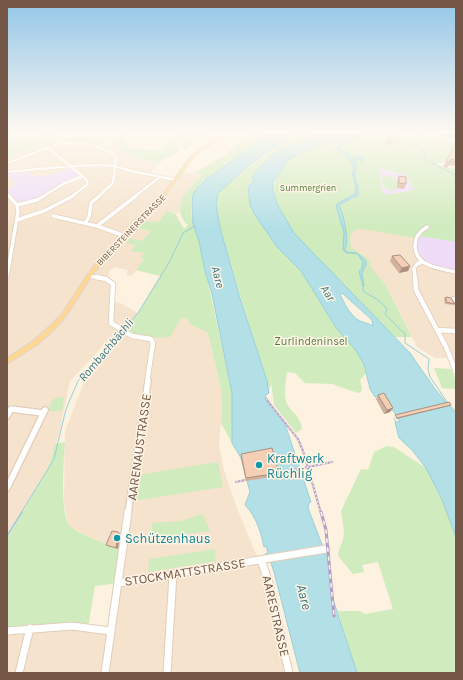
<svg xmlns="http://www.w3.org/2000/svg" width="463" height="680" viewBox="0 0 463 680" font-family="Karla,sans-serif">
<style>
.residential{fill:#f5e3cd}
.education{fill:#eedcf9}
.green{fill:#d0ebbd;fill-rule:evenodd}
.water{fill:#b3e0e7;stroke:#98d0d9;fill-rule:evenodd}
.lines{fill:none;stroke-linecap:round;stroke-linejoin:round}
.stream-far1{stroke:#98d0d9;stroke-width:1}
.stream{stroke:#98d0d9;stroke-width:1.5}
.minor-far4-casing{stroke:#e1cdba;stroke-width:3.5}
.minor-far3-casing{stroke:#e1cdba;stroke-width:5}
.minor-far2-casing{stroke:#e1cdba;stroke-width:6}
.minor-far1-casing{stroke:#e1cdba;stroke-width:8}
.minor-casing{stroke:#e1cdba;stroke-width:9}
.major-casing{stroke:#ded6d3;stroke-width:2}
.minor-far4{stroke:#fff;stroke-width:2.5}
.minor-far3{stroke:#fff;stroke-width:3.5}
.minor-far2{stroke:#fff;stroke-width:4.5}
.minor-far1{stroke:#fff;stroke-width:5.5}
.minor{stroke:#fff;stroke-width:7}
.major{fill:#ffd794;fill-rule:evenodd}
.rail-far1-casing{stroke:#b39ec6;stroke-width:2}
.rail-casing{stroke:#b39ec6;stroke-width:3}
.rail-far1{stroke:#fff5e6;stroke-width:1;stroke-dasharray:2;stroke-linecap:butt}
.rail{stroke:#fff5e6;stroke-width:1.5;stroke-dasharray:4.5;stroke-linecap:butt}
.wall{fill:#d2b19c}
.shaded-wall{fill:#ab907f}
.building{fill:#f4ceb5;stroke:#ab907f}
.culture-dot{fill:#0f9aa8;stroke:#fff5e6;stroke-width:1.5}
.labels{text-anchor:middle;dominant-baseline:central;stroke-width:3;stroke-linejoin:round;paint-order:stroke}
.far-park-label{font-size:9px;fill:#507b3d;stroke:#fff5e6}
.far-street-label{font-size:9px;fill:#745646;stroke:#fff5e6}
.park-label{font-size:11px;fill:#507b3d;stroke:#fff5e6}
.water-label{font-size:12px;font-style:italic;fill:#3b7782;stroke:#fff5e6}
.near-street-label{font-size:13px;fill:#745646;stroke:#fff5e6}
.near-culture-label{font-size:13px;fill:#0d838f;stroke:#fff5e6;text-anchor:start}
.near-water-label{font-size:14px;font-style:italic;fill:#3b7782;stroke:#fff5e6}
</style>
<rect width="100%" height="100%" fill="#fdf1df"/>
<path class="residential" d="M69,137L72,142H78L101,149L113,144L120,148L125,153L159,163L149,174L176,180L181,172L204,175L191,185L179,210L180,213L167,211L158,222L141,225L137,228L151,231L142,241L127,237L122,242L137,245L145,253L142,258L145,259L131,276L126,275L128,270L115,267L110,270L106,279L110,282L112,301L122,304L138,313L120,333L116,332L70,381L59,434L50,464L7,540V157L46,142Z
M362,229L415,238L456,272V372L450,358H435L417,347L401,314L385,284L368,265L372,262L351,247L350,236L354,231Z
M181,318L187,319L190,324L208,333L221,389L222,407L219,443L224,471L237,508L254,550L261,560L289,673H7V631L49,626L111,630L123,550L87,536L70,527L68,523L64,503L65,431L85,380L113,344L125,332Z"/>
<path class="education" d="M71,168L81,176L37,199L18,204L7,190L17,184L7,175V173L29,172L32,177L40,175L42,177Z
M379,168L406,175L415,190L400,192L388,195L383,193Z
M420,236L456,242V272L421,263L417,259L415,253V238Z"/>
<path class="green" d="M48,133H56L51,136V141L7,157V139L36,137Z
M121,133H134H130L123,140L129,147L160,150L170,137L178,146L177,149L180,150C173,156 165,157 159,163C148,160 136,159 126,153C122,151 118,146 113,144L114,138Z
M175,133H220L199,136L186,150L182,149L183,144L175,136Z
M249,133H267C257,143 246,153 234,161C221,169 200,178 194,193C187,209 194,226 199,241L232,393V443L221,423L222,407L221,389L208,333L190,324L187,319L181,318L170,337L140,338L123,329L138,313L160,276L136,270L144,259L141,258L144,253L131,251L136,245L121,242L127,237L142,241L151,231L137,228L146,221L158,222L167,211L175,213L184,229L188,225C169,209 188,186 203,175L194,173L225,155L250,133Z
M288,133H326C305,145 281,144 263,164C257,170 254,180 248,187L250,205L255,215L278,248L301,271L337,329L355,349L364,364L366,373L360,380L362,389L361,392L358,393L332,384L305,383L295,373L287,372C286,381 283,395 287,404C293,415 299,413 302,429L296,433L274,405L270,373L271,386L268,387L220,228C219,221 216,212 216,204C215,178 279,155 288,133Z
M359,133L356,137L335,147C344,154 358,163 352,175L355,178L354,182L356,186L355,194L338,203C338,213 342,222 344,232C345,240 341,246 346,253H357L365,259C358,254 356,253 347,252L345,250C349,240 344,215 339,205C359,195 359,199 356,177C355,171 356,166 355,161L360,159L361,162L363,158L361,156L353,159L339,147L358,137L361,133H402C409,141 417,132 425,134C434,137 448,140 455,145L446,162L435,164L447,168L456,169V242L420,236L415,238L362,229L354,231L350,236L351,247L372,262L369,265L385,284L412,337H394L306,247C286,224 257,188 288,160C301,148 341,138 359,133ZM380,168L406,175L414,190L388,195L383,193L381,185Z
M81,135L103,139L106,140L105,144L92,145L72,142L69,137Z
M384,176H391L397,181V188L392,191L384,187L382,181Z
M434,368L451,369L456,381V389L442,388Z
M64,397L62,411H47L54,398Z
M65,442C64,459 59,513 70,526C79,535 110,545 123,550L119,583L95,586L88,627L7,631V540L50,464L55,444Z
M387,446L394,447L426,468L441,497L456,537V673H357L338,611H360L365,614L393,609L378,562L362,565L364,572L353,574L338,556L339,549L343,540L344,531L341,511L361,469L368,470L374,452Z
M218,462L223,487L134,501L137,475Z
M203,514L210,531L167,536L152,542V523L181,521Z
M215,549L216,561L148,572L149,559Z"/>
<path class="water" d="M267,133H288L286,138L279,144L249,165L218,193L216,204L220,228L240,298L267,381L269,393L265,396L285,424L311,502L309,503L308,508L329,563L332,596L357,673H300L274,572L271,563L265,554L268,553L266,546L264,547C261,532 256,516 245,505L250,492L241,458L232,443V393L212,294L205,271L199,241L193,224L192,206L193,194L198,187L206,179L253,147Z
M326,133H361L358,137L339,147L353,159L361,156L363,158L362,162L360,159L355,161C357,167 355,171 355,176C356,182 359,188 358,195L339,205C344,215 349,240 345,250L347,252C356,253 360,254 366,261V265L362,272L364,286H363L359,271L362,269L363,262L357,253H346L343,249L344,232L336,206L338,203L355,194L356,186L354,182L355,179L352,175L354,170C351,158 344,154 335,147L356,137L359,133L302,152L288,160L273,182V190L277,204L294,233L410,353L435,389L456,414V537L441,497L426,468L412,450L399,438L395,422H400L391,407L382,396L375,397L370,389L364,364L355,349L337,329L301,271L278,248L255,215L250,205L248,187L254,180L252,178L262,165L274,154L299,142ZM342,293L372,320L373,326C368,323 364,323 360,321C351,317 344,303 340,294Z"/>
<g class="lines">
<path class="stream-far1" d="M397,133L425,152V157L428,161L456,175
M363,285V291C372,297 382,300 387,310L385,314L405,334V343L429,359L428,369L430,377L448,403
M123,329L138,313L170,261L183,233L195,226
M450,405L456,412
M394,418L396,422
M21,513L54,459L66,409L78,381L121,331"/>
<path class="stream" d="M7,536L22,512"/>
<g class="minor-far4-casing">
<path id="minor-far4" d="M425,133L456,142
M48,148L86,179L88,184L71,197
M7,163C43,152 61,134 100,148C106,150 113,152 116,157L113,183L98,197
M7,172L71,166L103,165L115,166L131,171L176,180
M7,194L10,197
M42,197L63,184L83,176
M134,197L160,177"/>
</g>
<g class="minor-far3-casing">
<path id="minor-far3" d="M17,205L37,200L44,196
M53,216L97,226L125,236
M17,220L44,211L73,196
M85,223L89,217L91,203L99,196
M97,226L136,196
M427,227C420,231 415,236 415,245C415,267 439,268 456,272
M7,276L18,212L17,205L9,196
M89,276L102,278
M415,278L414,268L418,263H421"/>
</g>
<g class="minor-far2-casing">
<path id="minor-far2" d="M96,277L106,279L113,284L111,323L132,336L151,339L153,343L147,382
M415,277L416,290L446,347L456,372
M454,299L456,300
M437,330L456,331"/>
</g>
<g class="minor-far1-casing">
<path id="minor-far1" d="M7,416L11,409L43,413
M7,488L45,410
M128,513L148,381"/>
</g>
<g class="minor-casing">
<path id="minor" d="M261,560L269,583L289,673
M119,583L326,549
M7,631L72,626L110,631
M19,673L30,628
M105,673L128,512
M167,673L173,574"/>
</g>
<g class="major-casing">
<path id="major" d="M222,133H225L193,158L159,204L107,256L91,277L66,316L55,329L38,344L7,364V358L34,340L51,325L62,314L87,275L103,254L157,202L191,156Z"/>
</g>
<use href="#minor-far4" class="minor-far4"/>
<use href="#minor-far3" class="minor-far3"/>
<use href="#minor-far2" class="minor-far2"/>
<use href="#minor-far1" class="minor-far1"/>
<use href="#minor" class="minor"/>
<use href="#major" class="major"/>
<g class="rail-far1-casing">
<path id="rail-far1" d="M266,399L298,439L303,451L321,513
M236,482L332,462"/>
</g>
<g class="rail-casing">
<path id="rail" d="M321,512L326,530L334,616"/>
</g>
<use href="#rail-far1" class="rail-far1"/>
<use href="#rail" class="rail"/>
</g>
<path class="wall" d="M439,133H456V139L440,135L441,133Z
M386,141L393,143L390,145L385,144Z
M456,144V163L454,166L449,165L447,168L443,167L446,161Z
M399,176L406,184L404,189L397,188V181Z
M392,256L410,266L408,271L399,273L390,261Z
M446,297L455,304L454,305L445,304L444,298Z
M378,395L393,408L390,412L384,414L376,399Z
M241,454L279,473L278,476L246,481L241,458Z"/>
<path class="shaded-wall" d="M410,266L408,271L399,273L402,268Z
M451,405L449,406L396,419L397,418Z
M393,408L390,412L384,414L387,410Z
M118,532L120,534L118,549L116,548Z"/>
<path class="building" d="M388,138L394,140L391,142L386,141Z
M456,144V160L451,159L449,162L446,161Z
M399,176L406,177V184L399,183Z
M400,255L410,266L402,268L392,256Z
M446,297L451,298L455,304L446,302Z
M384,393L393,408L387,410L378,395Z
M449,402L451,405L397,418L395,415Z
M272,448L279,473L246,478L241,454Z
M112,531L118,532L116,548L106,545Z"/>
<linearGradient id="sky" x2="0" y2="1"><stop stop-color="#93c6e8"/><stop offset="0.58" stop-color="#fef9f1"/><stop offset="1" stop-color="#fef9f1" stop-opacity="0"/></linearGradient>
<rect width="463" height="228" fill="url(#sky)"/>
<g class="culture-dot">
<circle cx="259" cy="465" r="4"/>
<circle cx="117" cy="538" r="4"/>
</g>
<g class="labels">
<g class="far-park-label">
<text x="308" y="188">Summergrien</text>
</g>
<g class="far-street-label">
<text transform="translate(131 230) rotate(-46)">BIBERSTEINERSTRASSE</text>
</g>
<g class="park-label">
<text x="311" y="341">Zurlindeninsel</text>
</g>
<g class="water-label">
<text transform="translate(218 277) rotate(76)">Aare</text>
<text transform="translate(328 293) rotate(58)">Aar</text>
<text transform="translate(106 350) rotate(-50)">Rombachbächli</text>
</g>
<g class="near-street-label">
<text transform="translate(139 447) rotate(-82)">AARENAUSTRASSE</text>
<text transform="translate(185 572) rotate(-9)">STOCKMATTSTRASSE</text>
<text transform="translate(276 616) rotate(77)">AARESTRASSE</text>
</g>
<g class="near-culture-label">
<text x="267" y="458">Kraftwerk<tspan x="267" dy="15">Rüchlig</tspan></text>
<text x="125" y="538">Schützenhaus</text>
</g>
<g class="near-water-label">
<text transform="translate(304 597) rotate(76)">Aare</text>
</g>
</g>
<rect width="463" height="680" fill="none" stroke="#745646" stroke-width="16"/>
</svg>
